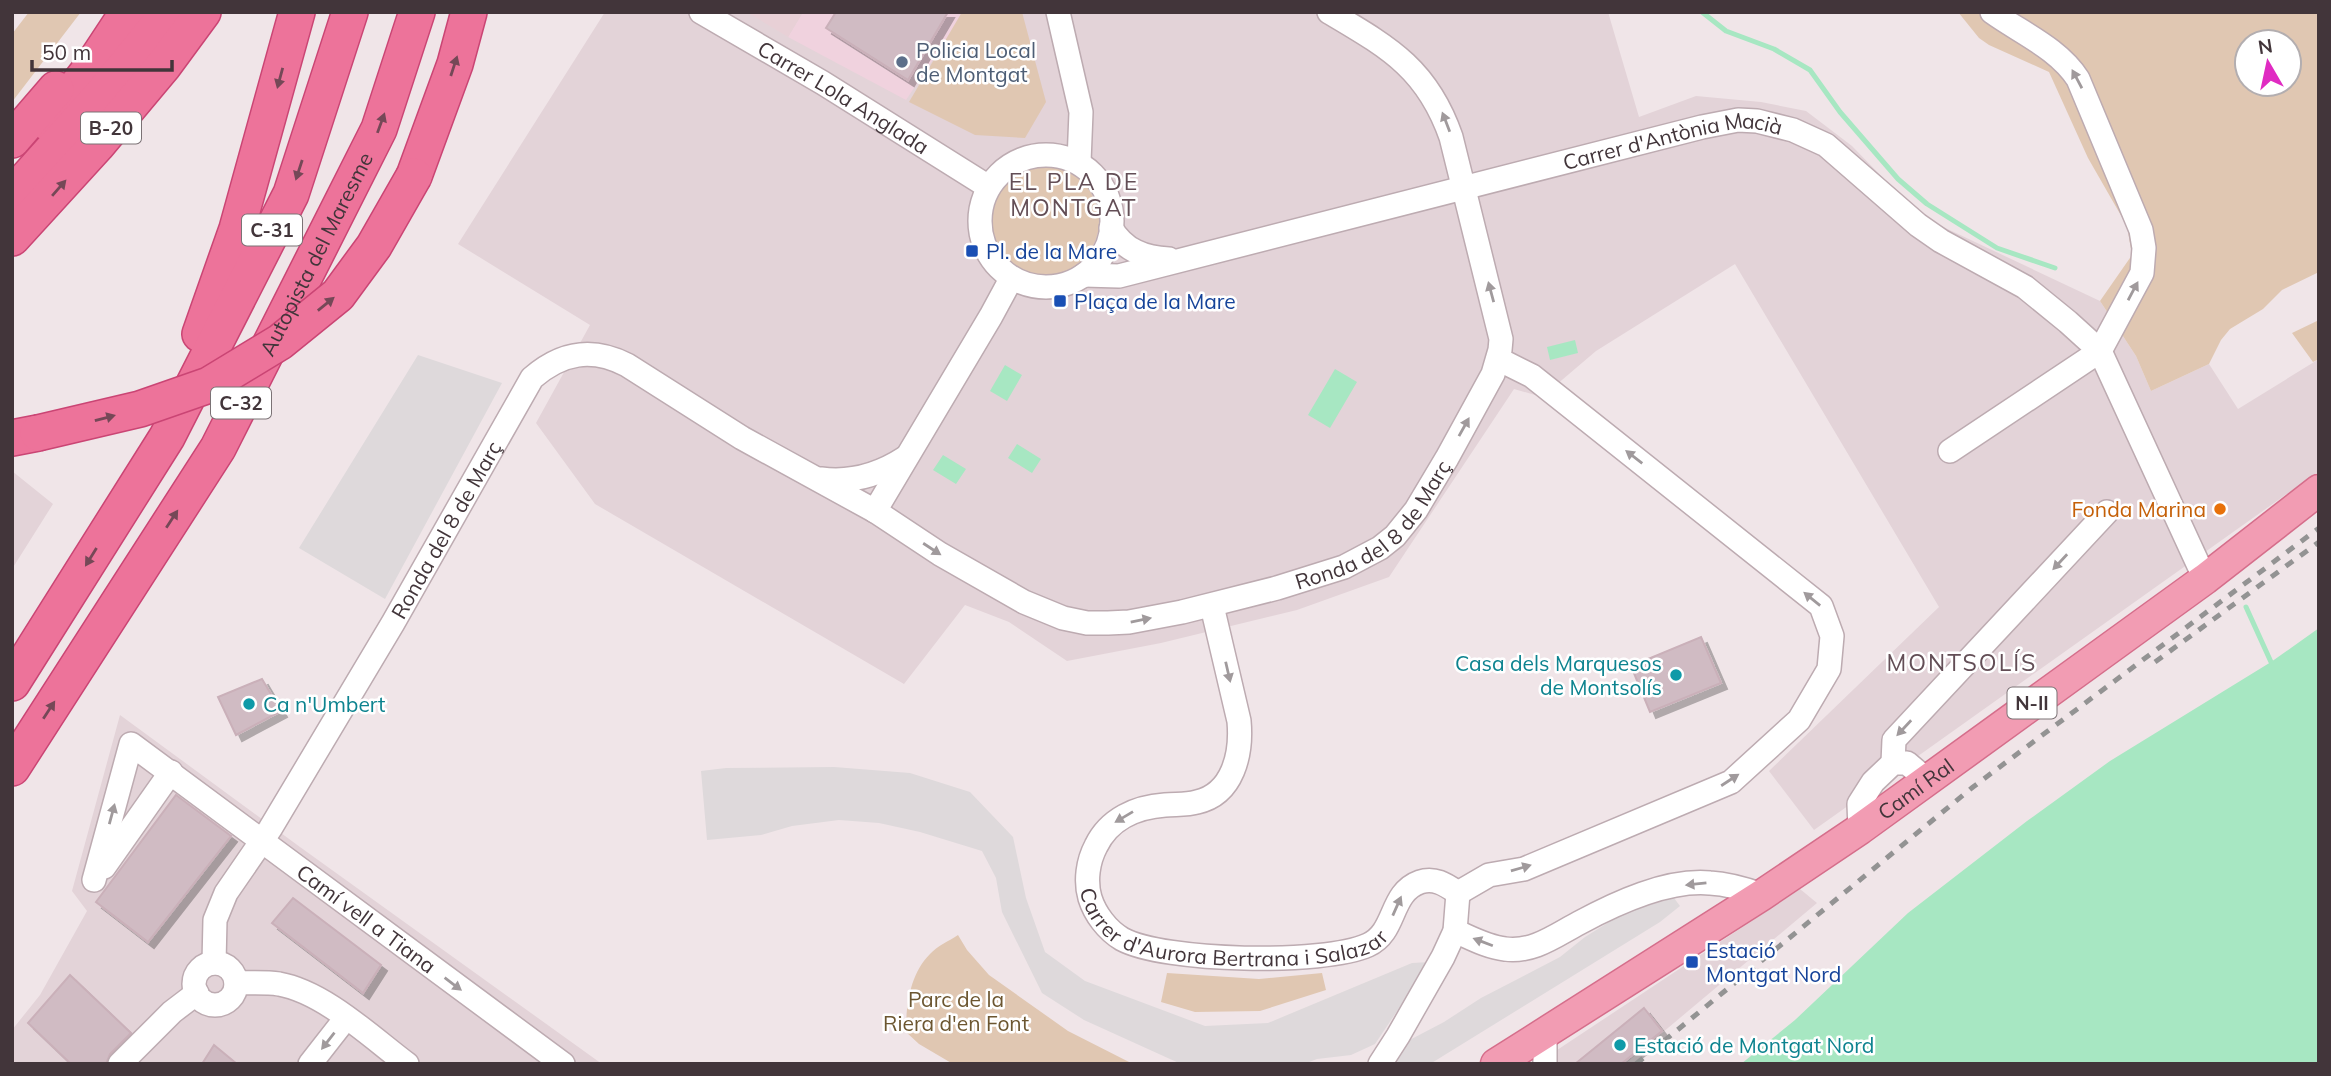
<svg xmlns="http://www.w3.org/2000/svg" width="2331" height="1076" viewBox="0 0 2331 1076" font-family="Mulish,sans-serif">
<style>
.residential{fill:#e3d3d8}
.commercial{fill:#f0d2de}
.education{fill:#e8d0d6}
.green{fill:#e0c7b2;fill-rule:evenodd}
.parking{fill:#ded9db}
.water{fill:#a7e7c2}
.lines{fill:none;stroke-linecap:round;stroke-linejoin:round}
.stream{stroke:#a7e7c2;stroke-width:5}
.building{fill:#d0bbc3;stroke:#cab0b9;stroke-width:2;filter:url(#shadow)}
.minor-casing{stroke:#bdabb1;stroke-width:26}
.major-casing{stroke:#d56e8b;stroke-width:33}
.highway-casing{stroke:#ca4574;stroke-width:38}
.minor{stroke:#fff;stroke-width:23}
.major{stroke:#f29cb3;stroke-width:30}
.highway{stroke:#ed739a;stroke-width:35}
.rail{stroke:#939393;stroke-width:5;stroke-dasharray:9 9;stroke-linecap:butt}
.highway-bridge-casing{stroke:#ca4574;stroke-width:38;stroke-linecap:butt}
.highway-bridge{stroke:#ed739a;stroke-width:35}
.oneway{fill:#754857}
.oneway2{fill:#a09a9c}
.service-dot{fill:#5c6f8a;stroke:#fff;stroke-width:2.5}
.transit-dot{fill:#1a4fb4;stroke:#fff;stroke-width:2.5}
.food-dot{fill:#e8710a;stroke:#fff;stroke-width:2.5}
.culture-dot{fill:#0f9aa8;stroke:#fff;stroke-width:2.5}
.labels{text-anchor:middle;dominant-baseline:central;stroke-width:5;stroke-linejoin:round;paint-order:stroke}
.shield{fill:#fff;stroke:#7b7275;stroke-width:2}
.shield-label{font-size:19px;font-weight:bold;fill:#42353a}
.service-label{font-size:21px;fill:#4e5e75;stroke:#fff;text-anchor:start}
.street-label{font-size:21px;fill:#42353a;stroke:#fff}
.transit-label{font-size:21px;fill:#164399;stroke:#fff;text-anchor:start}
.food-label{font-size:21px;fill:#c56008;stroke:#fff;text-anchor:end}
.culture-label{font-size:21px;fill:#0d838f;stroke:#fff;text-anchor:start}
.park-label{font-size:21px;fill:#6c5630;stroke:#fff}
.neighbourhood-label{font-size:23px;letter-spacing:2px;fill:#634e56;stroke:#fff}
</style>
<defs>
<filter id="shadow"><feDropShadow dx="6" dy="6" stdDeviation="0" flood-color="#0004"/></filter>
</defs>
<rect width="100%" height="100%" fill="#f0e5e8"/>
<path class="residential" d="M605,12H1608L1639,117L1696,96L1761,102L1806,111L1852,146L1920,216L2100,301L2136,356L2151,391L2209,364L2238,409L2319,359V471L1814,830L1769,771L1939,607L1735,264L1596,351L1542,397L1514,389L1389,577L1297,610L1161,643L1067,661L1009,622L965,605L904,684L595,504L536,423L590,325L458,244Z
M12,471L53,504L12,569Z
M120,715L300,847L602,1064H12V1030L40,995L87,911L72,891Z
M1800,889L1817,903L1625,1064H1536Z"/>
<path class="commercial" d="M803,12H965L906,100L788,37Z"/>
<path class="education" d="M747,12H803L788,37Z"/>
<path class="green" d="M29,12H81L12,102V34Z
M962,12H1022L1046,102L1025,138L975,135L909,102Z
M1958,12H2319V272L2282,290L2263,309L2230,329L2221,340L2209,364L2151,391L2136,356L2100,301L2132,255L2127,226L2088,158L2049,72L1989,45L1979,38ZM2247,42H2289V84H2247Z
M991 221a54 54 0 1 1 108 0a54 54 0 1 1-108 0Z
M2319,320V359L2313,362L2292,333Z
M958,935L967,950L989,975L1068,1031L1133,1064H953L919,1044L906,1032C906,1005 910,974 930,954C937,946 949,941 958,935Z
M1167,973L1259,979L1322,973L1326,990L1260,1011L1195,1012L1161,1002Z"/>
<path class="parking" d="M418,355L502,383L385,599L299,548Z
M834,767L910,773L970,792L1013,837L1026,898L1045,952L1085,981L1205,1026L1268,1023L1412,963L1430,962L1375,1044L1351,1055L1317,1059L1304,1064H1181L1084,1020L1042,993L1002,912L996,878L982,851L920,832L879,823L839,820L792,826L761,835L707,840L701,771L726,768Z
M1674,898L1680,906L1660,922L1430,1064H1394L1402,1044L1444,1022L1481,998L1560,957L1585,937L1625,912Z"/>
<path class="water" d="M1575,340L1578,353L1550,360L1547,347Z
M1005,365L1022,375L1007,401L990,391Z
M1335,369L1357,382L1330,428L1308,415Z
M1017,444L1041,459L1032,473L1008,458Z
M943,455L966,469L956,484L933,470Z
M2319,628V1064H1741L1795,1020L1908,913L2027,821L2110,761L2271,662Z"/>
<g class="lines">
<path class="stream" d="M1702,12L1726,31L1774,49L1810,70L1840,112L1898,179L1927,204L1997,248L2055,268
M2246,607L2271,662"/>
</g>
<path class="building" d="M836,12H948L908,80L826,28Z
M1701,637L1721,683L1650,712L1631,666Z
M262,679L281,711L236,735L218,697Z
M176,795L231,836L148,942L96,902Z
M293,898L381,965L363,993L272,923Z
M70,975L131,1033L110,1054L106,1064H71L28,1023Z
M1644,1008L1662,1031L1621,1064H1575Z
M214,1045L237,1064H202Z"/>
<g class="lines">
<g class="minor-casing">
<g id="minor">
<path id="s1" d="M701,12L823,83L987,186"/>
<path d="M1058,12L1081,112L1079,162"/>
<circle cx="1046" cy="221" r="66"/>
<path d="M1111,228C1124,250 1144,258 1169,259"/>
<path id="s2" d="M1084,275L1119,276L1702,127L1738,120L1757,121L1793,130L1826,145L1918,225L1941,241L2025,287L2068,322L2100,351L2205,579"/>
<path d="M1950,451L2100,351L2142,273L2144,248L2141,230L2078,79C2058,48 2021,33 1992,12"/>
<path d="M821,479C852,483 879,475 905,458"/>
<path d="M875,511L991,316L1011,279"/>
<path id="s3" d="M1212,606L1239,721C1242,754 1233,794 1197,802C1187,805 1176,804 1165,805C1136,807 1109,819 1096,846C1088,861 1085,881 1090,898C1095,914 1107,930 1122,939C1164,962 1324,965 1368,945C1397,932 1389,893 1420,882C1435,877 1446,885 1458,893"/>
<path d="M1893,763L1894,740L2107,512"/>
<path d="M1860,829L1859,804L1873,782L1893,763H1907L1927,780"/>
<path d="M104,867L171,772"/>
<path id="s4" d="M94,880L131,744L563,1064"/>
<path d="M1458,893L1489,875L1524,869L1731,782L1799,720L1829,669L1832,636L1821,606L1532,376L1498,359"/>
<path d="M1455,931C1471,938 1487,947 1505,949C1533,953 1556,935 1579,923C1616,903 1667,879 1710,883C1729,884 1745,889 1762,895"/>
<path id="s5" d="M214,963L215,920L226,893L270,829L393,623L532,378C562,352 592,347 627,365L742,438L875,511L940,554L1024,602L1063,618L1087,623H1108L1129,622L1182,612L1277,588L1344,567L1380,548L1395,536L1416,510L1447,458L1493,374L1500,350L1501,339L1451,137C1427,68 1388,47 1329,12"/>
<circle cx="215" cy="984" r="21"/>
<path d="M236,983C251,983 265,982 279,984C324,992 371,1037 407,1064"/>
<path d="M120,1064L172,1012L197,993"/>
<path d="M310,1064L346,1018"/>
<path d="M1380,1064L1398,1036L1443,957L1455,931L1458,893"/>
<path d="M1545,1064V1032"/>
</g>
</g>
<g class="major-casing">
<g id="major">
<path id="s6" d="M1496,1064L1762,895L1860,829L2205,579L2319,490"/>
</g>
</g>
<g class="highway-casing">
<g id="highway">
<path d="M48,123L91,68L128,12"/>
<path d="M12,140L56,89"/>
<path d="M414,176L455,64L469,12"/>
<path d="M12,195L99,98L169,12"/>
<path d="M12,238L97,145L164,65L203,12"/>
<path d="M200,334L237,229L297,12"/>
<path d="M12,438L38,433"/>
<path d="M12,683L167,437L291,194L350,12"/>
<path id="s7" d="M12,768L218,448L379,129L417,12"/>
</g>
</g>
<use href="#minor" class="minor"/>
<use href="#major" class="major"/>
<use href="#highway" class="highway"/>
<path class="rail" d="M2155,662L2319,542
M1636,1064L1973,787L2319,528"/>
<g class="highway-bridge-casing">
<path id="highway-bridge" d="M38,433L140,409L209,385L280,342L338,295L374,246L414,176"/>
</g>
<use href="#highway-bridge" class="highway-bridge"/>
</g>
<defs><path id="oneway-solid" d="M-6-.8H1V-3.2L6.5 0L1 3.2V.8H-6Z" transform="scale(1.75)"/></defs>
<g class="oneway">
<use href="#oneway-solid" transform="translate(454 66) rotate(-72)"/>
<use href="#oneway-solid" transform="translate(280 78) rotate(105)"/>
<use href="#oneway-solid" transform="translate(381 123) rotate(-70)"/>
<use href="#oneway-solid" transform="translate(299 170) rotate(108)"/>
<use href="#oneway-solid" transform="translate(59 188) rotate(-49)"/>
<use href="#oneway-solid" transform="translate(326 304) rotate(-39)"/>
<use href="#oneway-solid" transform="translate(105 418) rotate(-15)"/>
<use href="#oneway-solid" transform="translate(172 519) rotate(-57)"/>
<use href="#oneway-solid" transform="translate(91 557) rotate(122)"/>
<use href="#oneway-solid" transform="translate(49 710) rotate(-57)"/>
</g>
<g class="oneway2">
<use href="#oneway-solid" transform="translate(2077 79) rotate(-118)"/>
<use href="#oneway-solid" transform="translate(1446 122) rotate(-111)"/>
<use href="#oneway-solid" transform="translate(2133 291) rotate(-62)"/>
<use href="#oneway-solid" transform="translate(1491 292) rotate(-105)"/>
<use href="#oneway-solid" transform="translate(1464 427) rotate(-61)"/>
<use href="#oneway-solid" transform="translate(1634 457) rotate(-142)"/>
<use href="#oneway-solid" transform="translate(932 549) rotate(33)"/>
<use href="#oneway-solid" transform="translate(2060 562) rotate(133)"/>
<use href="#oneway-solid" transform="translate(1812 599) rotate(-141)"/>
<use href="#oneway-solid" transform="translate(1141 620) rotate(-11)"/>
<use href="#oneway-solid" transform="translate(1228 672) rotate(77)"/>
<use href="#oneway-solid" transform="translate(1904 728) rotate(133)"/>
<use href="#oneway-solid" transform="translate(1730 780) rotate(-33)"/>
<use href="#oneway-solid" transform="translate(112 814) rotate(-75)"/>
<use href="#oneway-solid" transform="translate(1124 817) rotate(149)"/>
<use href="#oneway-solid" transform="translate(1521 868) rotate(-16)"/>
<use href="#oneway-solid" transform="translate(1696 884) rotate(174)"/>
<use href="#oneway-solid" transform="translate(1397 906) rotate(-66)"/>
<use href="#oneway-solid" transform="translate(1483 942) rotate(-159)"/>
<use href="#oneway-solid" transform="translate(453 984) rotate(37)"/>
<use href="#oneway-solid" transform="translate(328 1041) rotate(128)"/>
</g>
<circle class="service-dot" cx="902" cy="62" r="7"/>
<g class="transit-dot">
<rect x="965" y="244" width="14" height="14" rx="3.5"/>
<rect x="1053" y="294" width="14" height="14" rx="3.5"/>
<rect x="1685" y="955" width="14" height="14" rx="3.5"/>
</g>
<circle class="food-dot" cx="2220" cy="509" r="7"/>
<g class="culture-dot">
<circle cx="1676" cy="675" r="7"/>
<circle cx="249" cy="704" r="7"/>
<circle cx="1620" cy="1045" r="7"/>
</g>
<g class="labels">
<g class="shield">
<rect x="81" y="112.5" width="60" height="31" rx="5"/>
<rect x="242" y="214.5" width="60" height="31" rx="5"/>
<rect x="211" y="387.5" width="60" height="31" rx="5"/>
<rect x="2007.5" y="687.5" width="49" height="31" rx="5"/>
</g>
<g class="shield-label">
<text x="111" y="128">B-20</text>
<text x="272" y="230">C-31</text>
<text x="241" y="403">C-32</text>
<text x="2032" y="703">N-II</text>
</g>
<g class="service-label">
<text x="916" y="50">Policia Local<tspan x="916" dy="24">de Montgat</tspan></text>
</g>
<g class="street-label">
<text stroke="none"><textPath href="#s1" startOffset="166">Carrer Lola Anglada</textPath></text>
<text stroke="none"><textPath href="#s2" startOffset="606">Carrer d'Antònia Macià</textPath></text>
<text stroke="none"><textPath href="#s7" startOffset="598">Autopista del Maresme</textPath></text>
<text stroke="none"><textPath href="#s5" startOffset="1617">Ronda del 8 de Març</textPath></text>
<text stroke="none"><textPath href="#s5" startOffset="497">Ronda del 8 de Març</textPath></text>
<text stroke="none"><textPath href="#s6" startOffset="502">Camí Ral</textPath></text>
<text stroke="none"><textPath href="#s3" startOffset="544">Carrer d'Aurora Bertrana i Salazar</textPath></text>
<text stroke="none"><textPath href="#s4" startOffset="434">Camí vell a Tiana</textPath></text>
</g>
<g class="transit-label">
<text x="986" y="251">Pl. de la Mare</text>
<text x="1074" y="301">Plaça de la Mare</text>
<text x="1706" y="950">Estació<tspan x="1706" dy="24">Montgat Nord</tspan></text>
</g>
<g class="food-label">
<text x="2206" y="509">Fonda Marina</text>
</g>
<g class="culture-label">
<text x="1662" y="663" text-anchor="end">Casa dels Marquesos<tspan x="1662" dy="24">de Montsolís</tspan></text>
<text x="263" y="704">Ca n'Umbert</text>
<text x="1634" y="1045">Estació de Montgat Nord</text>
</g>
<g class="park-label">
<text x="956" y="999">Parc de la<tspan x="956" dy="24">Riera d'en Font</tspan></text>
</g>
<g class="neighbourhood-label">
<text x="1074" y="181">EL PLA DE<tspan x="1074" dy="26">MONTGAT</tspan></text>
<text x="1962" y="662">MONTSOLÍS</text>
</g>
</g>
<rect width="2331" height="1076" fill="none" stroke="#42353a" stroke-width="28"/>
<g transform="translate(2268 63) rotate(351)"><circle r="33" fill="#ffffff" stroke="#b3aeb0" stroke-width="2"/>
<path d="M0-5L12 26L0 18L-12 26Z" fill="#e02bc2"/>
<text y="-10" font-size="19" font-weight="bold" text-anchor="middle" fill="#42353a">N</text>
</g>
<path d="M32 60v10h140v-10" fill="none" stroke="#42353a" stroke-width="3.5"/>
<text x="42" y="60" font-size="21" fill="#42353a" stroke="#ffffff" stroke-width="5" paint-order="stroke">50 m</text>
</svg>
